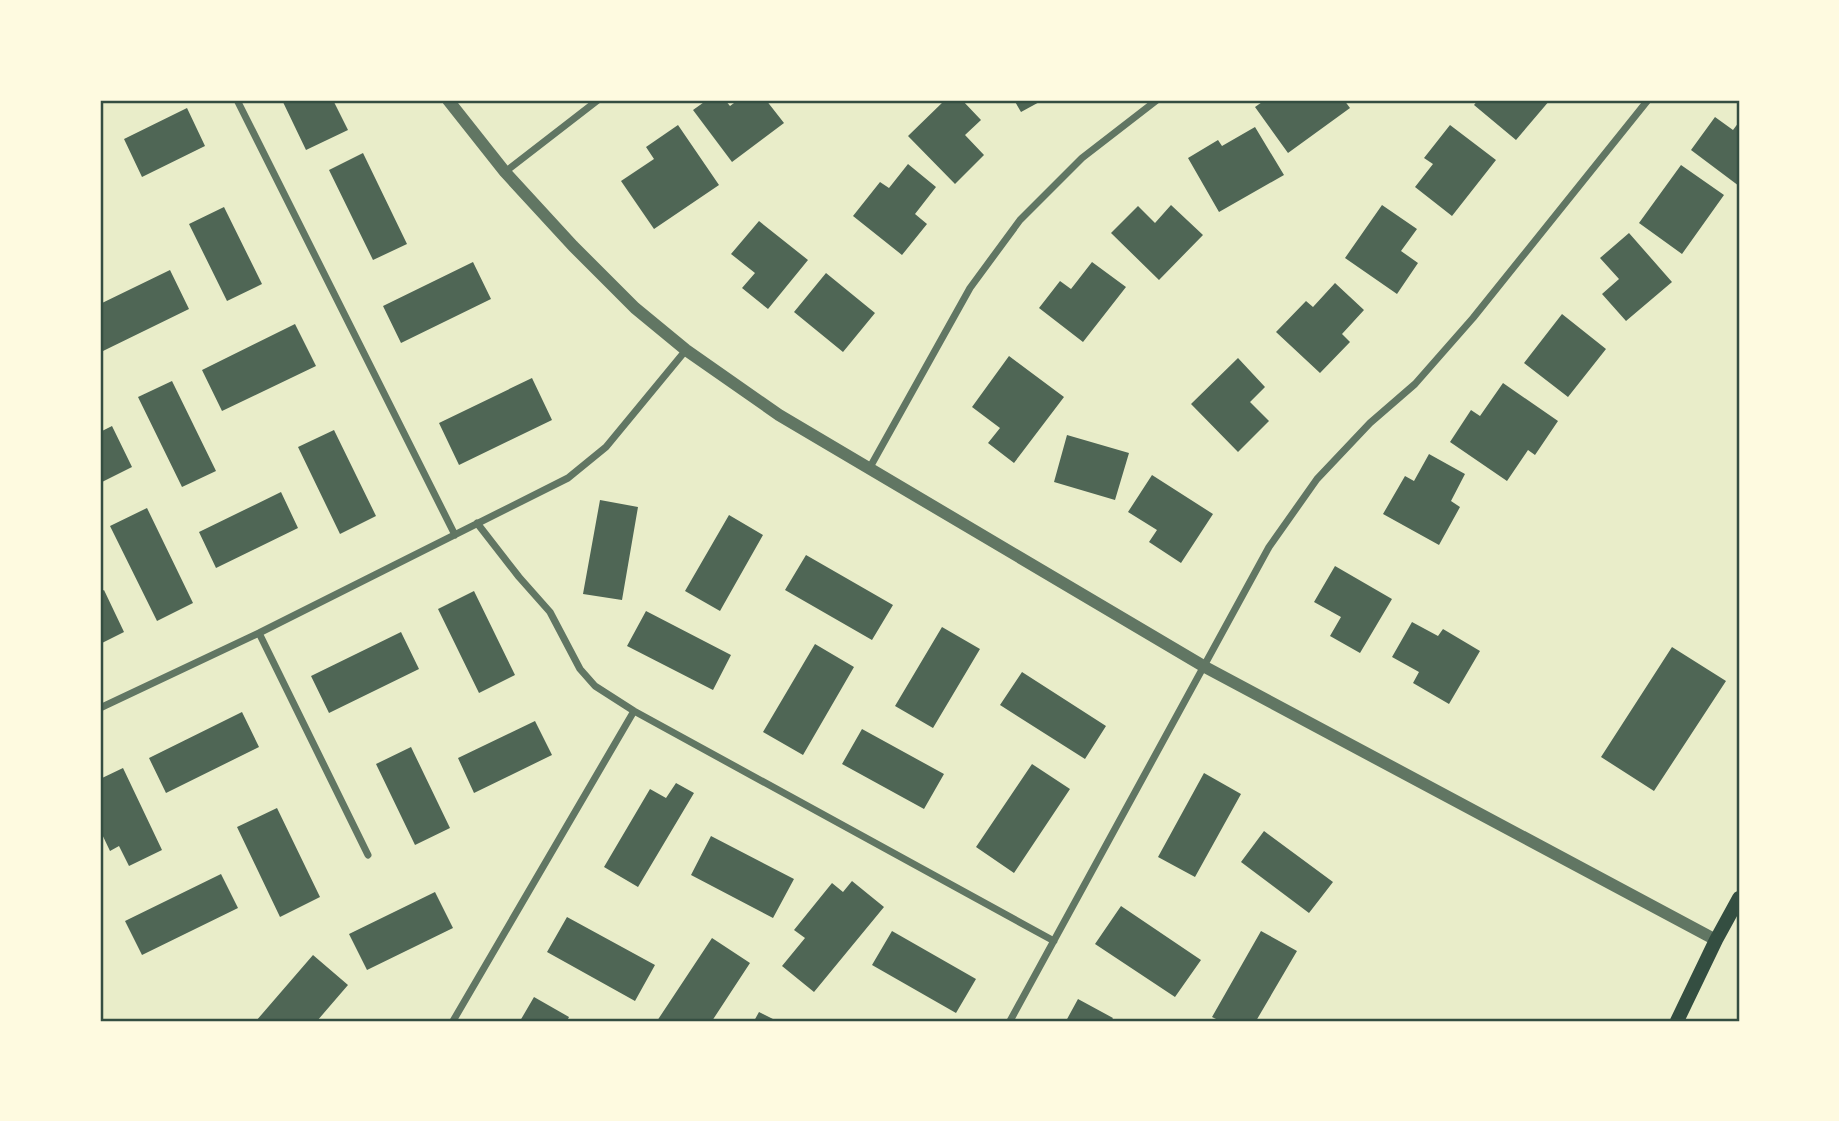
<svg xmlns="http://www.w3.org/2000/svg" width="1839" height="1121" viewBox="0 0 1839 1121" font-family="'Sofia Sans Condensed',sans-serif">
<style>
.building{fill:#4f6655}
.lines{fill:none;stroke-linecap:round;stroke-linejoin:round}
.minor{stroke:#617663;stroke-width:7}
.tertiary{stroke:#617663;stroke-width:12}
.secondary{stroke:#344e41;stroke-width:14}
.neatline{fill:none;stroke:#344e41;stroke-width:2.5}
</style>
<rect width="100%" height="100%" fill="#e9edc9"/>
<path class="building" d="M282,100H333L348,130L306,150Z
M707,100H725L730,106L738,100H766L784,123L732,162L693,110Z
M945,100H962L981,120L965,135L984,155L955,184L908,136Z
M1014,100H1043L1021,112Z
M1265,100H1344L1350,108L1288,153L1255,107Z
M1478,100H1550L1516,140L1474,105Z
M187,108L205,146L142,177L124,139Z
M1715,117L1733,130L1739,122V186L1691,150Z
M678,125L719,185L654,229L621,181L654,159L646,147Z
M1450,125L1496,160L1452,216L1415,187L1433,164L1424,158Z
M1255,127L1284,175L1219,212L1188,158L1218,140L1222,146Z
M363,153L407,244L373,260L329,170Z
M908,164L936,187L915,214L927,224L902,255L853,216L880,182L889,188Z
M1681,165L1724,195L1682,254L1639,223Z
M1171,205L1203,235L1159,280L1111,233L1138,206L1155,223Z
M1382,205L1417,229L1401,251L1418,263L1397,294L1345,258Z
M224,207L262,284L227,301L189,224Z
M759,221L808,260L768,309L742,288L755,273L731,254Z
M1629,233L1672,282L1626,321L1602,294L1619,279L1600,258Z
M473,262L491,299L401,343L383,306Z
M1092,262L1126,287L1083,342L1039,308L1060,281L1071,289Z
M170,270L189,309L103,351L100,344V304Z
M826,273L875,313L843,352L794,312Z
M1335,283L1364,310L1342,334L1350,342L1320,373L1276,332L1306,301L1313,307Z
M1562,314L1606,349L1568,397L1524,363Z
M295,324L316,366L222,411L202,370Z
M1009,356L1064,397L1014,463L988,443L1000,428L972,407Z
M1238,358L1265,387L1250,402L1269,421L1238,452L1191,404Z
M532,378L552,420L459,465L439,423Z
M172,381L216,471L182,487L138,397Z
M1503,383L1558,421L1535,455L1528,450L1507,481L1450,442L1471,410L1480,416Z
M112,426L132,467L100,483V432Z
M334,430L376,516L340,534L298,447Z
M1067,435L1129,453L1115,500L1054,482Z
M1429,454L1465,474L1451,501L1460,507L1439,545L1383,514L1405,476L1414,481Z
M1152,475L1213,514L1181,563L1149,542L1157,530L1128,512Z
M281,492L298,528L216,568L199,532Z
M600,500L638,507L622,600L583,594Z
M147,508L193,603L157,621L110,526Z
M729,515L763,535L720,611L685,591Z
M806,555L893,605L872,640L785,590Z
M1335,566L1392,599L1360,653L1330,636L1341,617L1314,602Z
M104,590L124,632L100,644V592Z
M474,591L515,675L479,693L438,609Z
M646,611L731,655L713,690L627,646Z
M1412,622L1438,636L1443,629L1480,651L1449,704L1413,683L1419,672L1392,657Z
M942,627L980,649L933,728L895,706Z
M401,632L419,669L329,713L311,676Z
M815,644L854,667L803,755L763,732Z
M1672,647L1726,681L1654,791L1601,757Z
M1022,672L1106,726L1085,759L1000,705Z
M242,712L259,747L166,793L149,758Z
M535,721L552,755L474,793L458,758Z
M862,729L944,774L924,809L842,764Z
M411,747L450,828L415,845L376,764Z
M1032,764L1070,789L1014,873L976,847Z
M123,768L162,850L129,866L119,846L110,851L100,830V779Z
M1204,773L1241,794L1195,877L1158,857Z
M676,783L694,793L638,887L604,867L650,789L666,798Z
M277,808L320,897L280,917L237,827Z
M1264,831L1333,882L1309,913L1241,862Z
M711,836L794,879L773,918L691,875Z
M221,874L238,908L142,955L125,921Z
M852,881L884,907L814,992L782,966L805,938L794,930L832,883L843,892Z
M435,892L453,928L367,970L349,934Z
M1121,906L1201,960L1175,997L1095,944Z
M567,917L655,965L635,1001L547,952Z
M892,931L976,979L956,1013L872,965Z
M1261,931L1297,951L1256,1021H1220L1212,1017Z
M712,938L750,963L712,1021H657Z
M313,955L348,985L317,1021H256Z
M534,997L569,1017L567,1021H520Z
M1078,999L1113,1018L1111,1021H1066Z
M759,1012L777,1021H754Z"/>
<g class="lines">
<path class="minor" d="M237,100L455,535
M505,172L598,100
M869,469L970,288L1020,220L1082,158L1157,100
M477,523L519,577L550,612L580,669L595,686L634,711L1054,941
M259,633L368,855
M100,708L259,633L568,478L606,447L686,350
M453,1021L634,711
M1010,1021L1269,547L1317,479L1370,423L1415,384L1473,318L1648,100"/>
<path class="tertiary" d="M448,100L505,172L573,246L635,308L686,350L779,415L1205,667L1716,940"/>
<path class="secondary" d="M1677,1021L1716,940L1739,898"/>
</g>
<rect width="1839" height="1121" fill="none" stroke="#fefae0" stroke-width="203"/>
<rect x="102" y="102" width="1636" height="918" class="neatline"/>
</svg>
